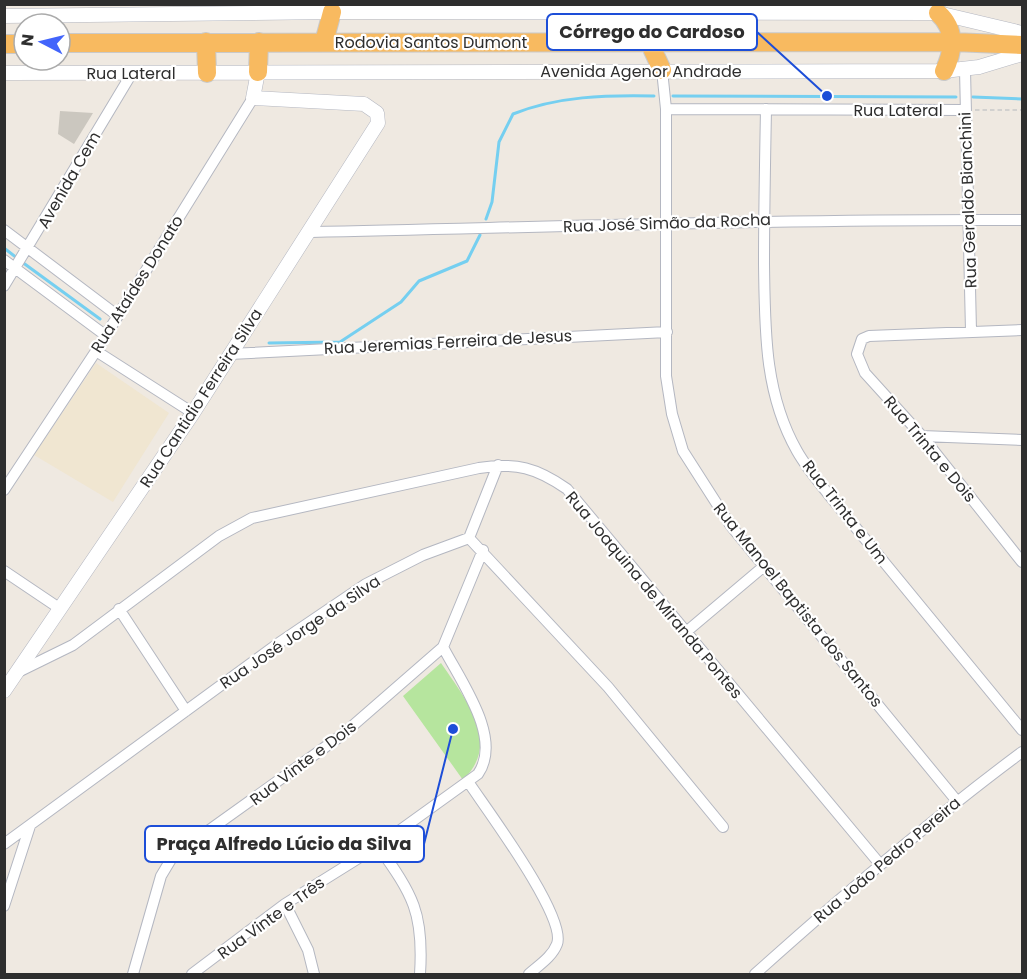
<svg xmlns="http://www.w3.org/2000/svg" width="1027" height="979" viewBox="0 0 1027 979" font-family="Poppins,sans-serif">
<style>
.education{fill:#f0e6d1}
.green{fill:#b6e59e}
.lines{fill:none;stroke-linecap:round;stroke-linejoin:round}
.stream{stroke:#75cff0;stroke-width:3}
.building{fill:#cbc7bf}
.minor-casing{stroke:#b4b7c1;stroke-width:12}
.tertiary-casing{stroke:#b4b7c1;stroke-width:15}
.trunk-casing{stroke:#c9c9c9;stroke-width:20}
.path{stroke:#c9c9c9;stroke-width:1.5;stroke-dasharray:4.5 3;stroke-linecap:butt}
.minor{stroke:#fff;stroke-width:10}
.tertiary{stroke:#fff;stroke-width:14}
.trunk{stroke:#f8ba60;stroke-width:18}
.labels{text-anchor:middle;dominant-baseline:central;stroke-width:4.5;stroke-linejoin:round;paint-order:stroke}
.street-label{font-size:16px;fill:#2e2e2e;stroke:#fff}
.leader{fill:none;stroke:#1d4ed8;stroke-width:2}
.callout-dot{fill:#1d4ed8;stroke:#fff;stroke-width:2}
.callout{fill:#fff;stroke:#1d4ed8;stroke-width:2}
.callout-label{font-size:18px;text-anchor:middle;font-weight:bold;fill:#2e2e2e}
</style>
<rect width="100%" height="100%" fill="#efe9e1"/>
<path class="education" d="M96,363L169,413L113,502L34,455Z"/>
<path class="green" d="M441,663C466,700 502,742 463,780L403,696Z"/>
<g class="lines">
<path class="stream" d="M673,96L956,97
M973,97L1022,99
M486,219L492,202L499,142L513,114C558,96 606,95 654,96
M4,248L17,258
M22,262L100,319
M269,343L340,342L401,302L419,281L467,261L480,235"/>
</g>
<path class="building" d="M60,111L93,113L74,144L58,134Z"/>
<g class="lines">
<g class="minor-casing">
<path id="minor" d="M662,70L666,109V376L672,414L683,451L731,526L956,800
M965,70L971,331
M666,109L965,110
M766,109C765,161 764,213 764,264C765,329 764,393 797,451C806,467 818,481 829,495L1022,730
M4,230L118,316
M311,232C548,227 785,219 1022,220
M4,260L105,335
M4,286L132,73
M1022,330L869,336L862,339L857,354L865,373L922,436L1022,562
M96,351L193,413
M230,354L667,332
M922,436L1022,440
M4,490L96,351L253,98
M469,538L498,465
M4,571L59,608
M119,609L186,711
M686,632L763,567
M18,672L73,645L219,536L252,518L479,468C516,462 537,468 567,489L879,863
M469,783C487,810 567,917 557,944C552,957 539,965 529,974
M4,844L276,645L366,584L423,555L469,538L608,687L723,827
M378,846C413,895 424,913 420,974
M285,904L308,950L314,974
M4,906L30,826
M133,974L161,876L173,856L342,735L443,647L483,550
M192,974L285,904L378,846L478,774C503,738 461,682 443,647
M755,974C842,896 929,821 1022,752"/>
</g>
<g class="tertiary-casing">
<path id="tertiary" d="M4,16L332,12L938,13L1022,33
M4,73L944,71L979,67L1022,54
M4,691L193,413L378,123L377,113L364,104L253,98L258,72"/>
</g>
<g class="trunk-casing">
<path id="trunk" d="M938,13C956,29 954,51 944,71
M206,42L207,73
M324,42L332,12
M649,42L662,70
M60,43L953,42L1022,45
M4,44H24
M258,72L259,42"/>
</g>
<path class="path" d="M975,110H1022"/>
<use href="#minor" class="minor"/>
<use href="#tertiary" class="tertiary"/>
<use href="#trunk" class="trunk"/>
</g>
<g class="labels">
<g class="street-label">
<text x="431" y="42">Rodovia Santos Dumont</text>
<text x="641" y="71">Avenida Agenor Andrade</text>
<text x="131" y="73">Rua Lateral</text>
<text x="898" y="110">Rua Lateral</text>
<text transform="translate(69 180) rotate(-60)">Avenida Cem</text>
<text transform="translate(968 200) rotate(-92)">Rua Geraldo Bianchini</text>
<text transform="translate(667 223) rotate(-2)">Rua José Simão da Rocha</text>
<text transform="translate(137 284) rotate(-58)">Rua Ataídes Donato</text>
<text transform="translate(448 342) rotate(-3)">Rua Jeremias Ferreira de Jesus</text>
<text transform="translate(201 398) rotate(-57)">Rua Cantidio Ferreira Silva</text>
<text transform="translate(930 449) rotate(50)">Rua Trinta e Dois</text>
<text transform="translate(845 512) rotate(52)">Rua Trinta e Um</text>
<text transform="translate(654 595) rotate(50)">Rua Joaquina de Miranda Pontes</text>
<text transform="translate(798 605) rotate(51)">Rua Manoel Baptista dos Santos</text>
<text transform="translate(300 632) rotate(-34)">Rua José Jorge da Silva</text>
<text transform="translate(303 763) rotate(-37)">Rua Vinte e Dois</text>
<text transform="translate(887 860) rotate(-40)">Rua João Pedro Pereira</text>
<text transform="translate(271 918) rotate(-36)">Rua Vinte e Três</text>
</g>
</g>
<path class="leader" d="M827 96L757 32M453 729L424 844"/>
<g class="callout-dot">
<circle cx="827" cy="96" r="6"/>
<circle cx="453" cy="729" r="6"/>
</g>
<g class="callout">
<rect x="547" y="14" width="210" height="36" rx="6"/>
<rect x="145" y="826" width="279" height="36" rx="6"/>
</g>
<g class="callout-label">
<text x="652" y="38">Córrego do Cardoso</text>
<text x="284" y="850">Praça Alfredo Lúcio da Silva</text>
</g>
<rect width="1027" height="979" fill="none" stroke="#2e2e2e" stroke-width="12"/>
<g transform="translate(42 42) rotate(277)"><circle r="28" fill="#ffffff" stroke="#ababab" stroke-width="1.5"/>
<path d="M0-4.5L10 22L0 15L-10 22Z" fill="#4264fb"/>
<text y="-9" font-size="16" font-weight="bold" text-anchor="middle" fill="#2e2e2e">N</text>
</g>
</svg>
